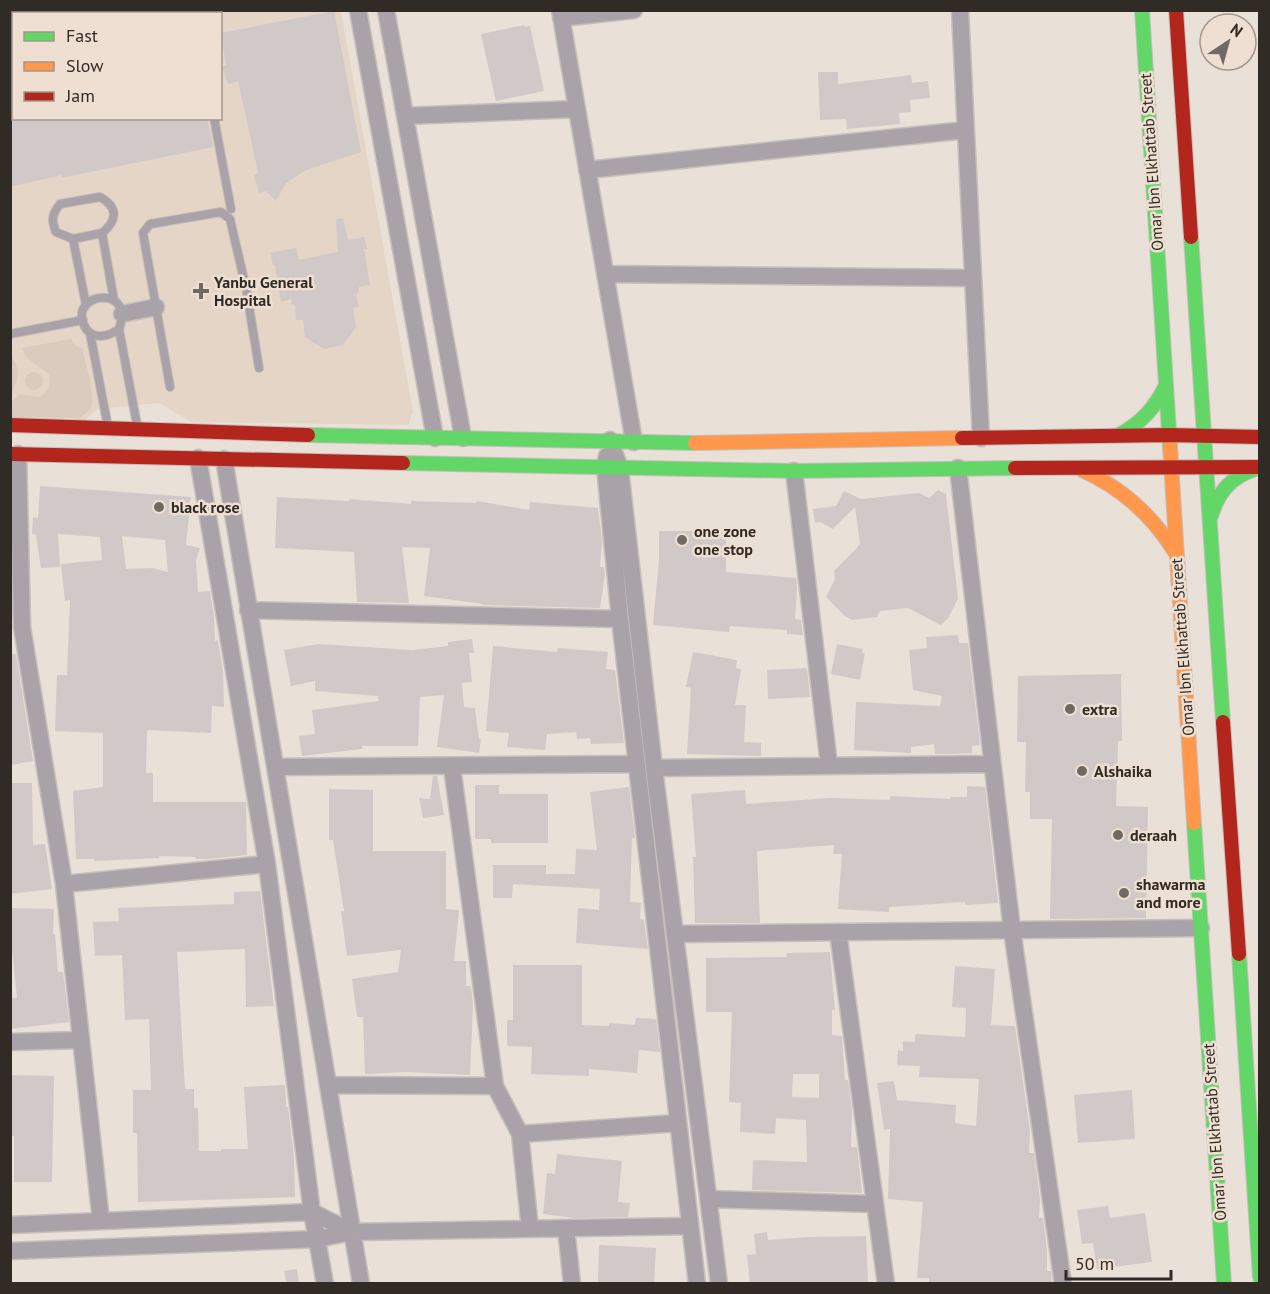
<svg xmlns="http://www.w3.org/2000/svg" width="1270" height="1294" viewBox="0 0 1270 1294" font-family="'PT Sans',sans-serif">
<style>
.built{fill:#e4d5c7;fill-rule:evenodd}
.green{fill:#dacbbe}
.building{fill:#d0c9c8;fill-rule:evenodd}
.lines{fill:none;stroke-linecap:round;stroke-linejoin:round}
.lane-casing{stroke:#c6bfba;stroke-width:10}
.street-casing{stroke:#c6bfba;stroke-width:19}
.fast-casing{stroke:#c6bfba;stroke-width:16}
.slow-casing{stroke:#c6bfba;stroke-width:16}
.jam-casing{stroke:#c6bfba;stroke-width:16}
.lane{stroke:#a9a3a9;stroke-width:8}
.street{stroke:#a9a3a9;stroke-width:16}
.fast{stroke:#63d668;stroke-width:14}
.slow{stroke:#ff974d;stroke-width:14}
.jam{stroke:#b3261e;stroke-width:14}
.poi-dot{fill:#716a64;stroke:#efdfd2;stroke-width:2}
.labels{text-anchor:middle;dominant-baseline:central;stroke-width:5;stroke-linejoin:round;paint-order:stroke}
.street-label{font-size:16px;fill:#312b26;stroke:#efdfd2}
.poi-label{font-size:16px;font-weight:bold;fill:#312b26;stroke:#efdfd2;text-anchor:start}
</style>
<rect width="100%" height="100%" fill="#e9e0d8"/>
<path class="built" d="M11,11H341L413,412L408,425L192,422L159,403L98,409L82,422L11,420ZM14,14H220V118H14Z"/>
<path class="green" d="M71,339L77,347L82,348C85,362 96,395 91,408C88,412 84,415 80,418L11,417L10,404L19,394L40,397L50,387L49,374L27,358L22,348Z
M11,357C21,367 19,382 11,393Z
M25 381a9 9 0 1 1 18 0a9 9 0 1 1-18 0Z"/>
<path class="building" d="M334,11L361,152L306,170L286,183L276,201L266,191L259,193L254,176L258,172L238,81L228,84L222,67L226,65L221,33Z
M524,25L525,27L530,26L544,91L496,101L481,34Z
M818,72H838V84L911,75L912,83L928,81L930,98L910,100L911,112L899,113L900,124L847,129L846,119L820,120Z
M10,118H207L213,147L61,178V175L10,187Z
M343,218L348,240L364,237L367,249H364L370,285L359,287V292L356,294L359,307L353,308L356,327L343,345L324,349L305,337L303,320H296L295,305L291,304V299L281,302L275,266L273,265L270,253L296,248L299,260L338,252L336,219Z
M40,486L191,497L186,545L200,548L196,560L198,592L210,591L214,617L215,641L218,640L223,671L224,707L212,706L211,733L147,730L146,773H153V802H246L247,855L207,859H196L195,857L159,856L160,858L94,861V859H76L73,791L103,787V733L55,731L57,675H67L70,600L65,601L61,564L102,560L100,537L58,534L60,567L41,568L36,535L32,534L33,517L38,518ZM122,536L165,540L168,572L152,568L126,569Z
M938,490L946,494L958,599L948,618L941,625L908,608L880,611L877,617L852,620L845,616L826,597L835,579L834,571L857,548L860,543L855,507L833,529L820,522L815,523L813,509L836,506L844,491L861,499L919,493L929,498Z
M277,497L349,501V499L411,504V501L476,503L477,501L529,510L530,502L598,508L602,541L600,567H604L605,574L600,608L483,605V604L424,596L430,548L402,547L409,603L357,602L354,552L275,548Z
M659,531H726V572L796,578L797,589L795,619L801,620L803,635L787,634V630L730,626L729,632L653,625L659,559Z
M958,635L959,643H968L980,745L972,746V753L948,754H935L934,744L911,747V753L854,750L856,702L940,706L942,696L913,690L909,650L927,648L926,637Z
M472,639L474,653H469L472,682L462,683L464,707L475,708L479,739H481L479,753L437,747L444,695L420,697L418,746H362V749L302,756L299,736L315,734L312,710L379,701L378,696L315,691V681L291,686L284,650L318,644L412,650L448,646V642Z
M837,644L863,649L862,653H865L860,680L831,674Z
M493,646L557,652L558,648L608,652L606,669L615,670L624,743L591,744L590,738L577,739L576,732L547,734L545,750L507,747L509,733L486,731Z
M693,652L737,660L736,668L741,669L735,705H746L744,742L761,743V756L687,754L691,688L686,687Z
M10,654H16L33,761L10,765Z
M807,668L810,697L768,699L767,670Z
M1121,674L1122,741H1118L1116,806L1148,807L1146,918L1050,919L1052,819H1030V792H1025L1026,742H1017L1018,676Z
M433,776H437L444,815L423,818L419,798L430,799Z
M10,783H32L33,845L45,844L52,889L10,894Z
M475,785H499V794H548V843H491V839H475Z
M967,786L985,787L998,903L965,905V902L889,907V912L838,909L842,854H833L834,845L757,851L760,923H695L693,857H696L691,794L745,790L746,804L831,798L890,800V796L950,799V797H967Z
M629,787L635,838H632L630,902L641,903L640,919L644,920L648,949L576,943L578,908L599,910L600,889L513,884L512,898H493V865H546V874H575L576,849L597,850L590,792Z
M329,789L373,790V851H446V909L459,910L454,961H466V986H471L473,1005L470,1075L406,1072L365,1074L363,1017H357L352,979L398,972L401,950L347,956L341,912L344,911L333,840H329Z
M260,891L274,1006L246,1007L245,949L177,952L185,1089H194V1108H198L199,1151H221V1149H248L244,1087L285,1085L286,1107H288L294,1157L295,1197L138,1202L137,1133H133V1090H151L149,1019L125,1020L122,955L95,956L93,922L119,921L118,908L234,904V892Z
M10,908L54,909L53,934H55L58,972H63L69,1022L10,1029V998H17L10,930Z
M830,952L835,1010H832V1035L842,1036L845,1080H848L852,1112L851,1147H857L862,1193L752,1190L753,1160L807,1162L806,1120L776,1118L775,1134L740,1132L741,1103L729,1102L732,1012H706V958L787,957L786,953ZM793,1074H819V1098L792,1097Z
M513,965H582V1025L609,1026V1023L635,1025L636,1018L656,1019L660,1052L639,1050L637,1073L589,1069V1076L531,1074L532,1047L507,1046V1020H513Z
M955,966L995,969L991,1025L1015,1026L1030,1131L1029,1153H1034L1040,1199L1039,1218H1043L1047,1250V1271H1051L1052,1284H929V1278H917L923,1202L888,1199L890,1129L884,1130L877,1083L894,1081L897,1100L956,1105L955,1123L976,1126L979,1079L919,1077L920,1066L897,1065L898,1050L903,1051V1041L915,1042V1034L965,1037L966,1008L952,1007Z
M10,1075L54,1076L52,1182H14V1136H10Z
M1132,1090L1135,1139L1078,1143L1074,1095Z
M557,1154L622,1161L618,1202L630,1203L628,1217L575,1218L543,1214L547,1173L555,1174Z
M1108,1206L1110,1218L1145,1213L1152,1262L1097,1269L1093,1243L1082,1244L1077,1210Z
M767,1232L768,1240L809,1237L866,1236L868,1283L750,1284L747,1255L756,1254L754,1234Z
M599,1245L656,1248L654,1284H598Z
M297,1269L299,1284H287L284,1271Z"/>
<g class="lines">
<g class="lane-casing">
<path id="lane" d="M193,10L194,14
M214,118L231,209
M73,239L102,233
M86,305L73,239L56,232C51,220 52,214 60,204L100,197C118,207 118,220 102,233L114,300
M119,329C108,337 91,341 84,325C69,292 136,284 119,329L138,430
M90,333L108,427
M10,334L83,320
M170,387L143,233L150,224L221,212L230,219L246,288L259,368"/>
</g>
<g class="street-casing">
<path id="street" d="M358,10L435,438
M386,10L463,438
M560,10L634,442
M960,10L981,438
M561,18L634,10
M405,116L577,109
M587,170L966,130
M605,274L973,278
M122,314L156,307
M610,440L620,469L654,768L719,1284
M18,454L22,627L64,884L101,1221
M607,456L605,467L620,619L697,1284
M198,458L267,864L312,1212L325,1284
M224,459L361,1284
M958,468L1012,930L1063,1284
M794,471L829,765
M248,610L620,619
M275,767L637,764
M654,768L992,764
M64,884L267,864
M838,932L886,1284
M675,934L1201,928
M10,1042L81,1040
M328,1085L495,1086L452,767
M495,1086L520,1134L530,1229
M520,1134L678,1123
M709,1199L875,1204
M10,1225L312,1212L352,1232
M566,1228L572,1284
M10,1251L317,1239L352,1232L689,1226"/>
</g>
<g class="fast-casing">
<path id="fast" d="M1142,10L1170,447
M1191,237L1223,722
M308,435L695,443
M1119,435C1141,423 1155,408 1166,385
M403,463L794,471L1015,468
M1211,516C1219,491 1230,478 1255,469
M1194,823L1224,1284
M1239,954L1260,1277"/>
</g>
<g class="slow-casing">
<path id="slow" d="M695,443L962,438
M1170,447L1194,823
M1082,470C1122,488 1152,515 1175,552"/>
</g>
<g class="jam-casing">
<path id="jam" d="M1176,10L1191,237
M10,425L308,435
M962,438L1169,435L1260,437
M10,454L403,463
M1015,468L1260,467
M1223,722L1239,954"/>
</g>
<use href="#lane" class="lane"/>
<use href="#street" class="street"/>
<use href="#fast" class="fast"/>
<use href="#slow" class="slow"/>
<use href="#jam" class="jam"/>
</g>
<g class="poi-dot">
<path d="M198 282h6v6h6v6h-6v6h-6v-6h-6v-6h6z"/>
<circle cx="159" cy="507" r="6"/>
<circle cx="682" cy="540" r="6"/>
<circle cx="1070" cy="709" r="6"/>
<circle cx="1082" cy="771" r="6"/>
<circle cx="1118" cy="835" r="6"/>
<circle cx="1124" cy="893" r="6"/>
</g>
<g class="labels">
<g class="street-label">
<text transform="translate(1151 162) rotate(-94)">Omar Ibn Elkhattab Street</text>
<text transform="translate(1182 647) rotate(-94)">Omar Ibn Elkhattab Street</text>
<text transform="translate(1214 1132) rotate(-94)">Omar Ibn Elkhattab Street</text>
</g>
<g class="poi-label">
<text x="214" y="282">Yanbu General<tspan x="214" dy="18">Hospital</tspan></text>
<text x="171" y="507">black rose</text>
<text x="694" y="531">one zone<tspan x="694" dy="18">one stop</tspan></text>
<text x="1082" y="709">extra</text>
<text x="1094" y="771">Alshaika</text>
<text x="1130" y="835">deraah</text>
<text x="1136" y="884">shawarma<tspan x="1136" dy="18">and more</tspan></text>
</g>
</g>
<rect width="1270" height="1294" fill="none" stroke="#312b26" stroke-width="24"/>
<rect x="12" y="12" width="210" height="108" fill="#efdfd2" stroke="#a3978d" stroke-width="1.5"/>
<rect x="24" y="32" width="30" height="9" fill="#63d668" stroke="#a3978d" stroke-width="1.5"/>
<text x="66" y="42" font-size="18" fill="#312b26">Fast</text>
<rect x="24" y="62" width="30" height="9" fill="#ff974d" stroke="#a3978d" stroke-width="1.5"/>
<text x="66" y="72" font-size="18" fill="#312b26">Slow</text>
<rect x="24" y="92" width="30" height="9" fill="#b3261e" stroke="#a3978d" stroke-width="1.5"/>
<text x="66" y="102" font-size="18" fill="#312b26">Jam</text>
<g transform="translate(1228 42) rotate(36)"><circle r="28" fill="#efdfd2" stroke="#a3978d" stroke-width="1.5"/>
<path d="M0-4.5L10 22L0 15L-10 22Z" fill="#716a64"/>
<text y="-9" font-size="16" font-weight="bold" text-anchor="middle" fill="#312b26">N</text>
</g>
<path d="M1066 1270v9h105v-9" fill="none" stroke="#312b26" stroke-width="3"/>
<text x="1075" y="1270" font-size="18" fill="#312b26" stroke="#efdfd2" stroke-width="4.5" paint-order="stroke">50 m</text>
</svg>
